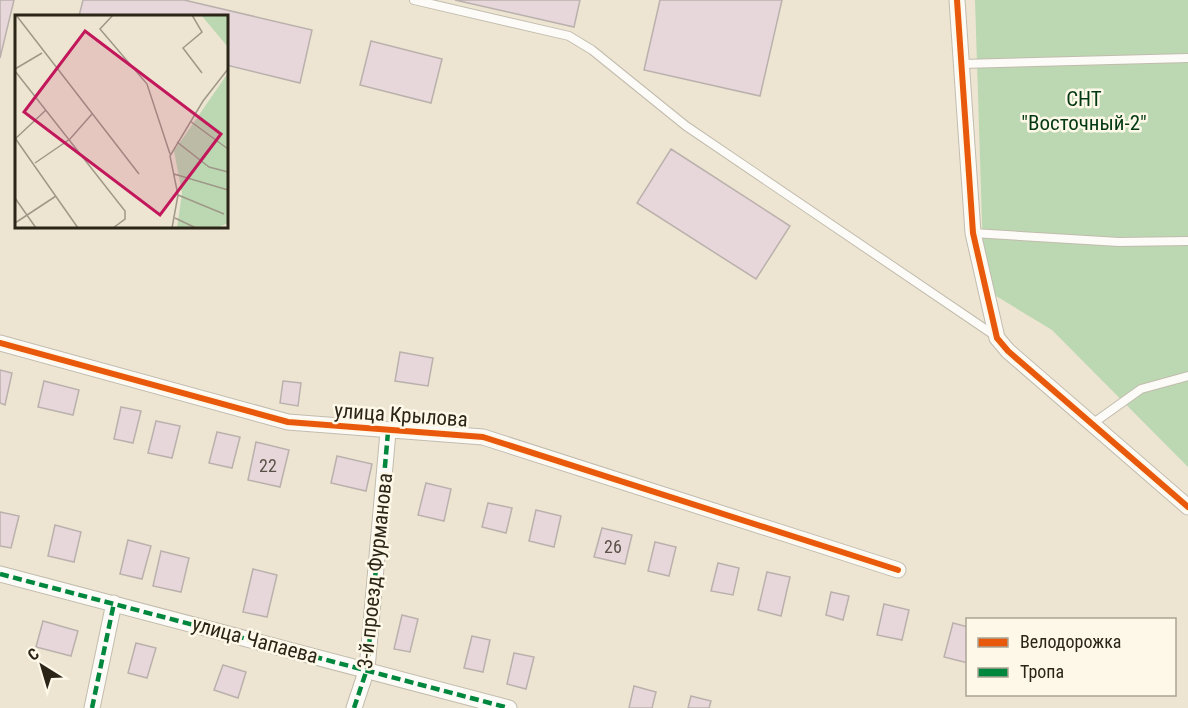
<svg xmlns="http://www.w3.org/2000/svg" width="1188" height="708" viewBox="0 0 1188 708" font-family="'Roboto Condensed',sans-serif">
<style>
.green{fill:#bbd8b2}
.building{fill:#e8d7da;stroke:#bab1ad;stroke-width:1.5}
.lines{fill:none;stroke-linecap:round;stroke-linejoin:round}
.service-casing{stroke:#c2bcad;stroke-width:10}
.minor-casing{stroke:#c2bcad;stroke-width:17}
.service{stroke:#fcfbf8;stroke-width:8}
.minor{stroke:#fcfbf8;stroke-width:15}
.quiet{stroke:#00873e;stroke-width:4.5;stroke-dasharray:9 4.5;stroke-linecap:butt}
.cycleway-casing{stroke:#fef8e9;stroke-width:10}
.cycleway{stroke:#e8590c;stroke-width:6}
.labels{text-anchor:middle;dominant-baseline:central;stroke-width:5;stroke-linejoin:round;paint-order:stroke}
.number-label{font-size:18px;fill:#5a5248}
.park-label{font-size:21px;fill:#023911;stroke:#fef8e9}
.street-label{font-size:21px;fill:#2b2518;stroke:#fef8e9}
.inset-road{fill:none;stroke:#9f9888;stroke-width:1.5}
.view{fill:#c2185b;fill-opacity:0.15;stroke:#c2185b;stroke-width:3}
.inset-edge{fill:none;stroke:#2b2518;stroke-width:3}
</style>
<rect width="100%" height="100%" fill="#ede5d2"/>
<path class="green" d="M975,0H1188V467L1052,330L996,296L983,254Z"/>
<path class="building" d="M0,0H14L0,58Z
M83,0H184L312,30L300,83L226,65V16H79Z
M455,0H580L574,27Z
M660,0H782L760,96L644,70Z
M371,41L442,59L431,103L360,85Z
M671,149L790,226L756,279L637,203Z
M400,352L433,358L428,386L395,381Z
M0,370L12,373L5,405L0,403Z
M44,381L79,390L73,415L38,407Z
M283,381L301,383L298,406L280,403Z
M121,407L141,411L133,443L114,439Z
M156,421L180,426L172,458L148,453Z
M217,432L240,437L232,468L209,463Z
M256,442L289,450L280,487L248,480Z
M337,456L372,464L366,491L331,483Z
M426,483L451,489L444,521L418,515Z
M488,503L512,508L506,533L482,527Z
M536,510L561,516L554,547L529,541Z
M0,512L19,516L11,548L0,546Z
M55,525L81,532L74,562L48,556Z
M602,528L632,535L625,564L594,557Z
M128,540L151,546L142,579L120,574Z
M655,542L676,547L669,576L648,571Z
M161,551L189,558L181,592L153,586Z
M718,563L739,568L733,595L711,591Z
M253,569L277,575L267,617L243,612Z
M767,572L790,577L781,616L758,610Z
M831,592L849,596L843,620L826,615Z
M884,604L909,610L902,640L877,635Z
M402,615L418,619L410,652L394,649Z
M43,621L78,631L71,656L36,647Z
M953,623L968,627V663L944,657Z
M472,636L490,640L483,672L464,668Z
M136,643L156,648L147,678L128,673Z
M514,653L534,657L526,689L507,684Z
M223,665L246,672L238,698L214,690Z
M634,686L656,692L652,708H629Z
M691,696L711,701L709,708H688Z"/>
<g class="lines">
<g class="service-casing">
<path id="service" d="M414,0L569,36L592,50L686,126L994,335
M961,64L1188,58
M973,233L1119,242L1188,241
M1092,424L1141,389L1188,376"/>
</g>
<g class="minor-casing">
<path id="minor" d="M957,0L973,233L997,338L1008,351L1188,507
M0,343L288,422L483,437L898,570
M0,574L509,708
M92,708L114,603
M354,708L367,669L388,432"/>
</g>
<use href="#service" class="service"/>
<use href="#minor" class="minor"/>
<path class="quiet" d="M0,574L509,708
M92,708L114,603
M354,708L367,669L388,432"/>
<g class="cycleway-casing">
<path id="cycleway" d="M957,0L973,233L997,338L1008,351L1188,507
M0,343L288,422L483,437L898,570"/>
</g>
<use href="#cycleway" class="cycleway"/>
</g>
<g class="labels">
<g class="number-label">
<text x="268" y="465">22</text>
<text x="613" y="546">26</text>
</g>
<g class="park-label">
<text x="1084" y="99">СНТ<tspan x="1084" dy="24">"Восточный-2"</tspan></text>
</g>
<g class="street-label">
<text transform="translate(401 415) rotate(4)">улица Крылова</text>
<text transform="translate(375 571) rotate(-84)">3-й проезд Фурманова</text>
<text transform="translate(255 640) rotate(15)">улица Чапаева</text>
</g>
</g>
<g transform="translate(15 15)">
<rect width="213" height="213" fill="#ede5d2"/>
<path d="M186,0H213V32ZM213,58V208L202,213H162L167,178L159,136Z" fill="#bbd8b2"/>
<path class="inset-road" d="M1,0L124,159M98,0L85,14L132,69L155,139M177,0L187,17L168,33L187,58M0,54L27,38M0,56L110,196V204L98,213M175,106L213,134M0,123L63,213M0,124L31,95M162,127L194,152L213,157M20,148L55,124L77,99M159,159L213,175M163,180L209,199M0,183L21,213M160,203L181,213M0,208L41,181M157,213L163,180L155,141L188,86L213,54"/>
<path class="view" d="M70,16L206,119L145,200L9,97Z"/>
<rect width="213" height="213" class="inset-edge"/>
</g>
<rect x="966" y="618" width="210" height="78" fill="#fef8e9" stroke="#aaa495" stroke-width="1.5"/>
<rect x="978" y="638" width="30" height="9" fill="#e8590c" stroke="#aaa495" stroke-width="1.5"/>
<text x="1020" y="648" font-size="18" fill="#2b2518">Велодорожка</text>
<rect x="978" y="668" width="30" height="9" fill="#00873e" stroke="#aaa495" stroke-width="1.5"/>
<text x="1020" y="678" font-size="18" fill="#2b2518">Тропа</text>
<g transform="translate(42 666) rotate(323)" stroke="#fef8e9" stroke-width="4.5" paint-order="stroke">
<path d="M0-4.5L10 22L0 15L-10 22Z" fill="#2b2518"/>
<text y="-9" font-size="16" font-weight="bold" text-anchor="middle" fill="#2b2518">С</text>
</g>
</svg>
